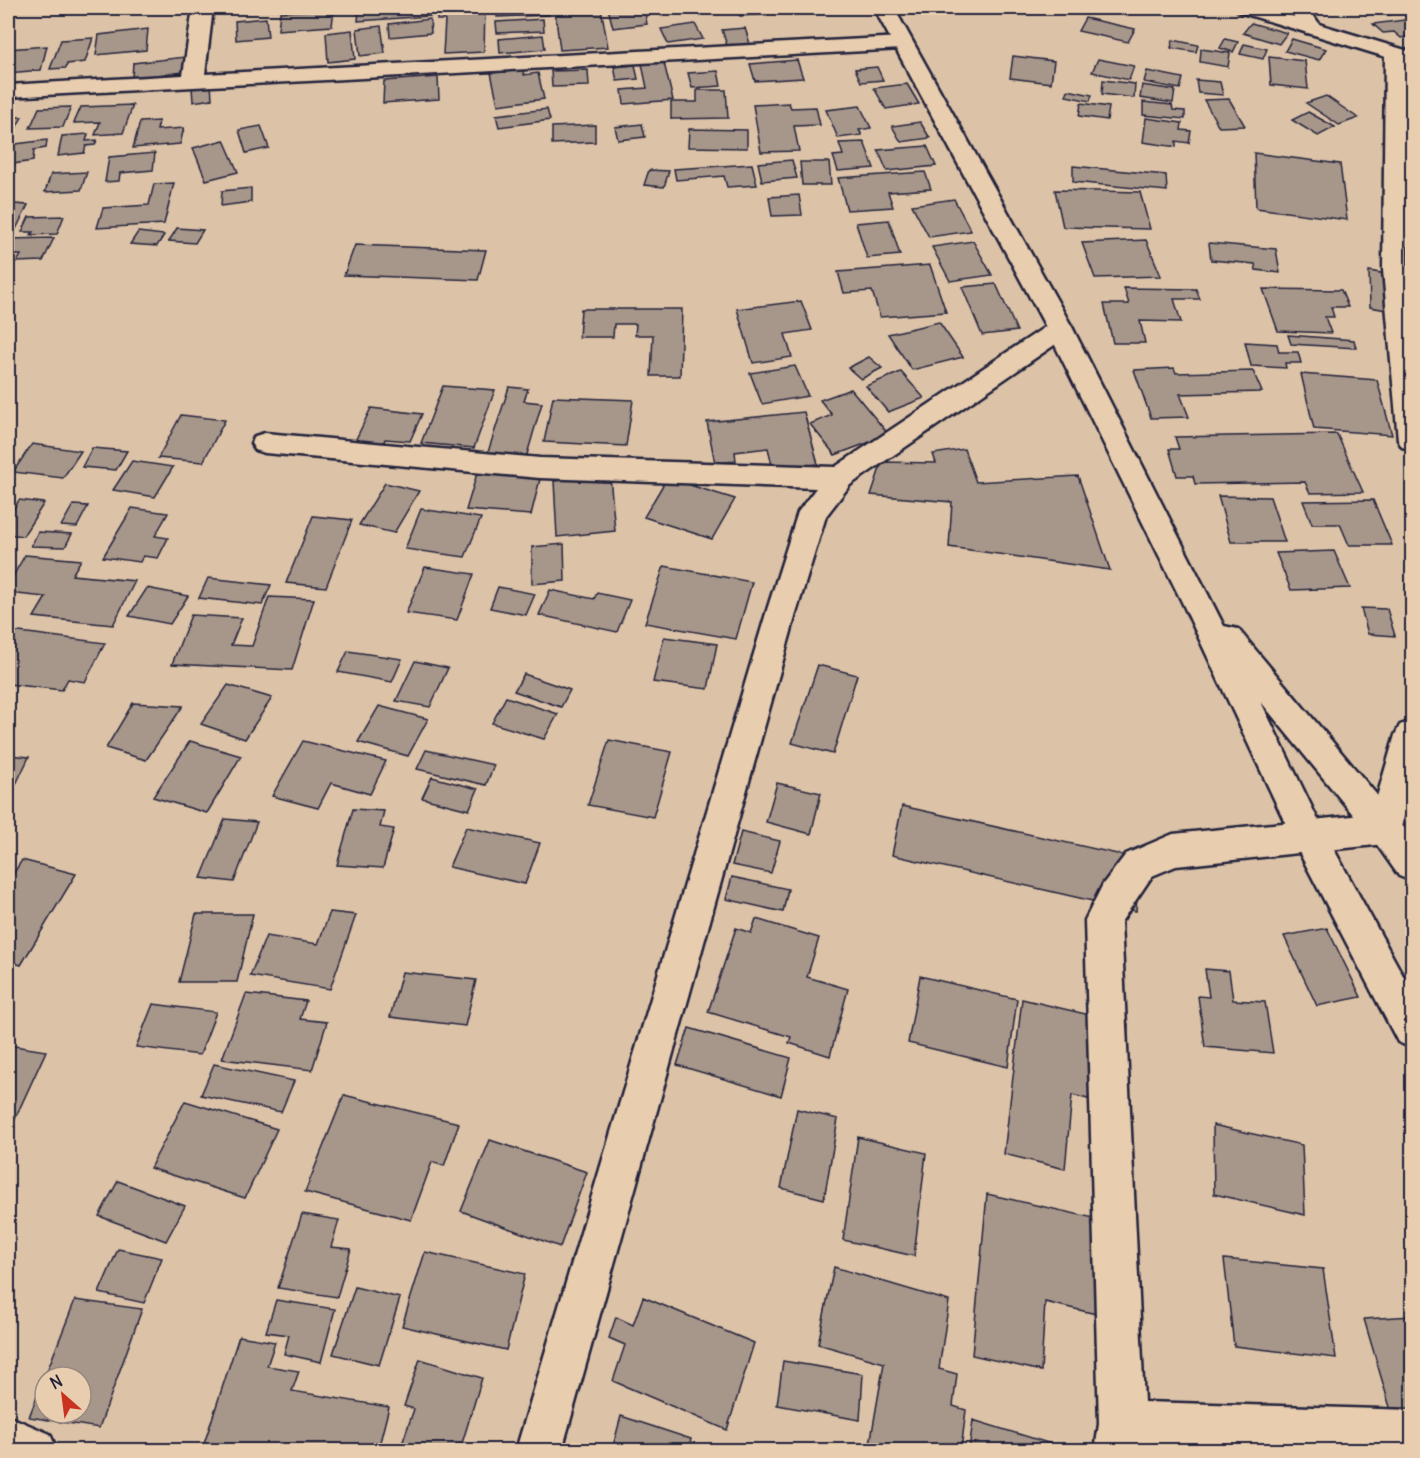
<svg xmlns="http://www.w3.org/2000/svg" width="1420" height="1458" viewBox="0 0 1420 1458" font-family="Delius,sans-serif">
<style>
.building{fill:#a7968a;stroke:#22223b;stroke-width:1.5;fill-rule:evenodd}
.lines{fill:none;stroke-linecap:round;stroke-linejoin:round}
.street-casing{stroke:#22223b;stroke-width:5}
.secondary-casing{stroke:#22223b;stroke-width:5}
.primary-casing{stroke:#22223b;stroke-width:5}
.street{fill:#e8cdaf;fill-rule:evenodd}
.secondary{fill:#e8cdaf;fill-rule:evenodd}
.primary{fill:#e8cdaf;fill-rule:evenodd}
</style>
<rect width="100%" height="100%" fill="#dcc3a8"/>
<filter id="ink" filterUnits="userSpaceOnUse"><feTurbulence type="fractalNoise" baseFrequency=".0167" numOctaves="2"/><feDisplacementMap in="SourceGraphic" scale="12" xChannelSelector="R" yChannelSelector="G"/><feConvolveMatrix kernelMatrix="1 2 1 2 8 2 1 2 1" color-interpolation-filters="sRGB"/></filter>
<g filter="url(#ink)">
<path class="building" d="M430,8V16L358,21L359,10Z
M437,8H485L484,52L443,54L445,20H437Z
M498,8H548L549,15L497,17Z
M583,8H601L608,47L560,50L555,11Z
M608,8H638L639,13H645L647,24L613,28Z
M738,8H766L768,14L740,16Z
M1380,8H1412V12L1388,15Z
M334,9L332,26L278,30L280,12Z
M266,18L268,37L236,40L235,21Z
M1085,18L1135,29L1128,42L1078,31Z
M430,19L431,33L390,37L389,24Z
M543,19L544,31L497,33L496,22Z
M1412,19V36L1401,38L1394,32L1383,33L1373,24Z
M1251,23L1287,33L1279,44L1243,33Z
M695,24L703,39L668,44L661,29Z
M381,26L385,53L360,56L357,29Z
M745,28L751,47L728,49L722,30Z
M148,29L146,50L96,55L99,35Z
M352,30L355,59L328,62L326,33Z
M543,35L545,49L500,53L499,39Z
M93,38L85,62L67,64L66,68L50,69L61,40Z
M1225,39L1238,42L1233,52L1220,48Z
M1292,39L1326,49L1319,60L1285,51Z
M1173,40L1198,45L1196,52L1171,48Z
M1244,44L1267,49L1263,59L1240,54Z
M47,46L41,70L8,73V49Z
M1201,49L1230,53L1228,67L1200,62Z
M1013,56L1054,61L1051,83L1010,78Z
M185,57L184,72L132,78L133,63Z
M1269,57L1305,61L1308,89L1271,85Z
M1098,59L1134,66L1129,80L1092,72Z
M797,60L803,78L755,81L750,64Z
M664,63L673,100L624,104L622,90L647,88L642,64Z
M635,65L638,79L617,81L614,67Z
M877,67L883,80L861,82L855,69Z
M523,70L524,75L538,73L544,99L498,105L491,73Z
M588,70L589,86L552,87L551,71Z
M718,71L721,86L692,88L688,73Z
M1147,71L1183,78L1180,89L1144,82Z
M438,77L439,99L383,103L384,81Z
M1103,80L1135,84L1134,98L1102,94Z
M1196,80L1220,82L1223,95L1198,93Z
M211,84L212,99L193,102L192,87Z
M907,84L919,104L886,109L874,88Z
M1142,85L1175,90L1173,103L1140,98Z
M697,90H726L728,118L671,119V102H697Z
M1068,90L1092,95L1090,101L1066,96Z
M1326,96L1358,118L1339,125L1306,103Z
M1229,99L1245,126L1219,127L1204,100Z
M1143,102L1172,105L1173,110L1185,111V119L1143,115Z
M789,103L791,108L816,107L820,125L794,126L799,151L761,152L753,105Z
M1081,103L1109,107L1107,120L1079,116Z
M133,105L123,133L95,135L100,122L74,123L81,107Z
M860,106L871,128L859,130L862,135L838,138L826,110Z
M71,107L63,127L30,128L39,108Z
M547,109L550,120L499,127L496,115Z
M1308,112L1335,127L1318,136L1292,120Z
M8,117H22L16,128H8Z
M1146,118L1182,123L1181,130L1191,131L1189,143L1176,141V147L1143,142Z
M159,121L157,130L184,128L180,144L133,148L140,122Z
M920,122L930,138L901,142L892,126Z
M642,124L645,137L618,140L615,127Z
M595,125V142L552,144V127Z
M261,126L269,148L246,153L239,130Z
M689,129L747,130V148L688,147Z
M88,134L86,141L97,140L95,145L86,146L84,153L58,156L62,136Z
M47,140L46,148L34,150L33,161L12,164L13,153L8,154V145Z
M224,140L238,172L206,180L193,148Z
M864,142L874,168L838,171L833,156L843,155L839,143Z
M927,146L936,166L887,171L878,150Z
M155,153L153,170L120,173L119,181L105,182L109,157Z
M1254,153L1340,164L1347,220L1256,208Z
M792,160L797,178L762,181L758,163Z
M800,162H829L831,185H802Z
M752,164L757,185L727,187L724,176L676,180L674,169Z
M1073,166L1166,175L1167,191L1073,182Z
M649,170L669,171L664,187L644,185Z
M87,172L81,190L45,192L51,174Z
M925,172L931,189L888,192L893,207L847,210L838,178Z
M174,183L164,224L97,228L103,208L149,205L154,184Z
M251,188V202L221,206L222,191Z
M1055,190L1140,192L1150,229L1063,227Z
M799,195L802,215L772,216L769,197Z
M954,199L971,231L929,237L912,205Z
M14,204L28,205L16,229H8V216Z
M64,216L57,234L31,235L33,232H22L29,217Z
M889,220L900,255L867,258L856,223Z
M177,228L203,230L195,243L169,241Z
M138,232L164,235L157,246L130,244Z
M54,238L43,261L17,262L21,255H8V239Z
M1146,240L1161,276L1095,278L1082,243Z
M973,241L992,275L950,281L932,247Z
M1209,243L1276,249L1280,273L1256,270L1255,264L1211,260Z
M355,245L486,250L478,280L344,275Z
M930,265L946,312L880,317L872,291L844,293L838,272Z
M1369,271L1386,274L1387,310L1370,307Z
M996,284L1017,331L982,335L962,287Z
M1124,288L1196,289L1200,299H1174L1181,322L1140,321L1145,343H1113L1104,304H1129Z
M1263,289L1341,290L1348,307H1331L1334,317H1325L1331,333L1278,331Z
M801,301L812,330L785,334L792,357L753,363L737,309Z
M581,309H682L680,376H651L653,335H635L636,324H614L613,337H579Z
M939,322L963,357L912,370L888,334Z
M1288,335L1354,340L1356,348L1291,344Z
M1245,342L1277,344L1279,352H1298L1301,363H1285L1286,368L1251,366Z
M869,357L882,368L861,379L848,368Z
M795,366L808,396L762,404L750,373Z
M1174,368L1176,373L1253,371L1262,392L1180,394L1189,417L1151,418L1134,370Z
M901,372L924,398L888,412L866,386Z
M1301,374L1377,380L1392,435L1314,429Z
M443,386L495,390L474,448L421,443Z
M509,387L528,389L524,401L542,403L526,458L487,455Z
M851,389L889,435L835,455L810,424L832,415L820,400Z
M553,397L633,400L626,446L544,442Z
M371,408L422,414L410,441L385,439L383,444L355,441Z
M804,412L818,464L773,469L768,448L735,452L736,461L715,463L707,422Z
M181,415L225,420L203,462L158,458Z
M1337,434L1363,492L1310,493L1305,482L1195,484L1193,476H1177L1169,449H1179L1175,437Z
M32,444L81,451L63,478L13,472Z
M92,448L127,451L116,470L82,467Z
M964,449L976,482L1078,476L1110,570L949,547L952,502L871,495L882,462L936,463L933,454Z
M132,461L173,467L155,497L113,490Z
M478,470L541,475L531,515L466,510Z
M610,476L615,531L557,537L554,481Z
M667,478L735,499L712,539L644,517Z
M385,483L419,491L394,533L359,525Z
M1218,496L1270,497L1285,542H1231Z
M19,500L44,503L23,536L8,534V518Z
M1373,500L1392,545H1349L1340,524H1312L1303,501Z
M73,505L88,506L77,527L61,526Z
M132,508L168,513L155,536L168,538L158,558L143,556L140,562L103,557Z
M421,509L481,518L465,557L405,549Z
M313,516L352,520L326,587L286,583Z
M38,532L72,534L65,547L31,546Z
M564,544L565,581L532,584V547Z
M1334,551L1350,588L1291,590L1276,553Z
M25,555L81,560L72,575L135,581L113,625L34,617L46,597L8,593V585Z
M664,566L752,582L736,639L645,623Z
M425,567L474,574L457,620L406,613Z
M208,578L271,585L262,605L199,598Z
M498,587L535,594L526,615L490,608Z
M147,588L188,596L170,624L129,616Z
M550,590L594,599L597,593L630,600L617,632L539,615Z
M269,597L314,599L292,670L172,664L191,615L242,618L231,645L252,646Z
M1361,608L1387,609L1395,636L1368,634Z
M8,631L28,633L105,643L85,682L68,679L62,690L8,684Z
M664,637L717,644L708,689L653,682Z
M348,651L402,659L392,682L338,672Z
M415,661L448,668L430,707L396,701Z
M818,665L857,675L833,754L792,743Z
M524,674L570,690L561,707L514,691Z
M228,685L272,698L245,739L201,724Z
M506,697L558,714L544,739L492,723Z
M133,703L183,706L146,760L106,748Z
M379,706L428,719L408,756L358,742Z
M609,740L672,752L653,817L588,805Z
M190,741L241,756L207,813L153,797Z
M303,741L386,761L370,794L331,783L318,808L272,796Z
M426,750L494,765L486,785L417,769Z
M8,755L29,757L8,801Z
M432,777L478,789L469,810L422,798Z
M777,783L821,793L811,834L766,822Z
M902,806L1140,859L1136,911L892,855Z
M353,809L384,811L380,827L394,829L383,868L337,865Z
M225,819L257,822L234,882L201,878Z
M466,827L540,843L525,884L449,867Z
M741,832L780,841L771,873L732,865Z
M22,860L76,874L21,965L8,961V882Z
M732,877L788,889L783,912L726,899Z
M330,912L356,915L330,989L250,976L266,936L318,944Z
M196,914H253L237,982H179Z
M756,919L819,938L807,977L848,989L830,1056L789,1043L791,1037L708,1012L736,928L751,933Z
M1327,928L1361,997L1317,1006L1284,936Z
M1205,969L1229,971L1233,1000L1265,1002L1273,1053L1205,1047L1198,996L1209,997Z
M402,972L476,980L465,1026L390,1017Z
M920,976L1017,999L1008,1067L908,1043Z
M246,994L306,1001L300,1019L327,1022L312,1070L222,1059Z
M1022,999L1128,1024L1123,1108L1072,1095L1065,1169L1004,1154Z
M153,1004L216,1012L200,1055L136,1047Z
M689,1028L791,1058L781,1096L677,1065Z
M8,1045L46,1051L8,1134Z
M214,1064L294,1081L281,1112L201,1095Z
M344,1095L459,1123L444,1166L432,1162L411,1220L305,1192Z
M185,1101L277,1129L245,1198L150,1168Z
M797,1109L838,1119L824,1199L781,1188Z
M1213,1125L1302,1145L1305,1215L1214,1194Z
M858,1137L926,1153L914,1256L843,1240Z
M490,1140L587,1172L560,1247L461,1211Z
M118,1181L185,1206L166,1241L99,1216Z
M987,1194L1112,1222L1109,1317L1045,1302L1041,1371L972,1355Z
M302,1214L339,1220L331,1247L351,1249L337,1297L278,1288Z
M118,1249L162,1258L144,1303L99,1293Z
M425,1252L525,1274L506,1350L402,1326Z
M1224,1259L1323,1269L1336,1358L1234,1346Z
M834,1267L949,1301L939,1369L957,1374L953,1406L966,1410L961,1450H869L884,1363L818,1344Z
M355,1287L400,1298L379,1365L333,1354Z
M643,1297L754,1343L727,1430L613,1381L625,1345L609,1338L616,1317L633,1325Z
M75,1300L142,1309L99,1428L29,1417ZM45,1377H81V1413H45Z
M276,1300L335,1309L321,1362L284,1354L289,1335L266,1332Z
M1412,1316V1420L1394,1421L1364,1319Z
M239,1336L275,1342L267,1366L299,1371L292,1391L389,1407L378,1450H202Z
M420,1359L482,1378L460,1450H400L414,1409L404,1406Z
M783,1361L863,1374L860,1420L777,1405Z
M621,1416L691,1439L688,1450H612Z
M973,1420L1071,1450H969Z"/>
<g class="lines">
<g class="street-casing">
<path id="street" d="M193,8H213L205,74L902,37L909,39L912,43L909,47L902,49L8,97V85L183,75Z
M1288,8H1308L1323,29L1320,33H1306Z
M1395,48L1402,50L1405,54L1407,270L1412,317V450L1402,447L1398,440L1383,270L1385,54L1388,50Z
M1060,320L1069,323L1073,329L1069,335L850,485L826,516L797,610L562,1450H516L767,610L798,512L816,488L540,478L265,453L255,450L251,443L255,436L265,433L540,458L835,467L1051,323Z
M1412,721V792L1397,839L1385,844L1176,866L1152,876L1121,922L1144,1402L1412,1410V1450H1240L1141,1447V1450H1095L1099,1424L1085,920L1103,884L1126,854L1173,834L1372,814L1395,735L1400,725Z
M8,1416L50,1434L57,1450H8Z"/>
</g>
<g class="secondary-casing">
<path id="secondary" d="M1236,8H1265L1412,52V65L1239,12Z"/>
</g>
<g class="primary-casing">
<path id="primary" d="M874,8H894L1073,329L1224,626L1238,629L1412,837V881L1399,876L1373,839L1261,702L1320,824L1412,992V1048L1398,1042L1296,846L1182,602L1047,329Z"/>
</g>
<use href="#street" class="street"/>
<use href="#secondary" class="secondary"/>
<use href="#primary" class="primary"/>
</g>
</g>
<rect width="1420" height="1458" fill="none" stroke="#e8cdaf" stroke-width="30"/>
<rect x="15" y="15" width="1390" height="1428" fill="none" stroke="#22223b" stroke-width="2" filter="url(#ink)"/>
<g transform="translate(63 1395) rotate(332)"><circle r="28" fill="#e8cdaf" stroke="#998981" stroke-width="1.5"/>
<path d="M0-4.5L10 22L0 15L-10 22Z" fill="#c8321e"/>
<text y="-9" font-size="16" font-weight="bold" text-anchor="middle" fill="#22223b">N</text>
</g>
</svg>
